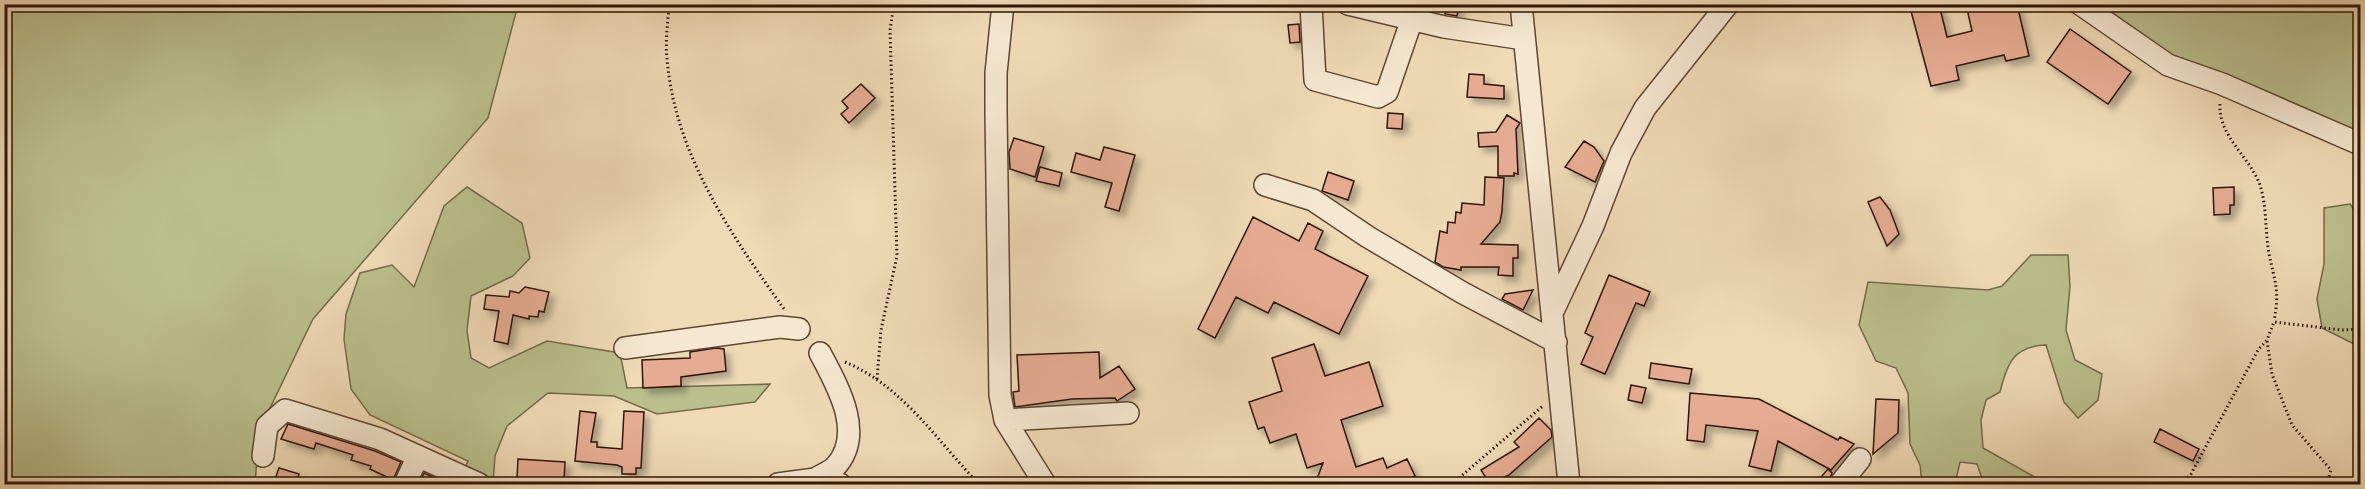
<svg xmlns="http://www.w3.org/2000/svg" width="2365" height="489" viewBox="0 0 2365 489" font-family="'Old Standard TT',serif">
<style>
.green{fill:#babf8d;stroke:#746a4a;stroke-width:1.5}
.building{fill:#e6ac93;stroke:#2e1407;stroke-width:1.5;filter:url(#shadow)}
.lines{fill:none;stroke-linecap:round;stroke-linejoin:round}
.minor-casing{stroke:#5e4633;stroke-width:24}
.path{stroke:#2e1407;stroke-width:3;stroke-dasharray:1.5 3;stroke-linecap:butt}
.minor{stroke:#f5e7d0;stroke-width:21}
</style>
<defs>
<filter id="shadow"><feDropShadow dx="5.5" dy="5.5" stdDeviation="3" flood-color="#0004"/></filter>
</defs>
<rect width="100%" height="100%" fill="#efdab6"/>
<filter id="stains"><feTurbulence type="fractalNoise" baseFrequency=".00333" numOctaves="4"/><feColorMatrix values="0 0 0 0 .2 0 0 0 0 .09 0 0 0 0 .02 0 0 0 .5 -.17"/></filter>
<radialGradient id="worn" r=".72"><stop offset=".6" stop-color="#630" stop-opacity="0"/><stop offset="1" stop-color="#630" stop-opacity=".3"/></radialGradient>
<path class="green" d="M4,5H518L488,118L313,319L259,431L255,484H5Z
M2089,5H2360V132L2174,60Z
M467,187L522,223L530,258L513,276L471,296L467,330L471,358L489,368L547,341L620,353L627,388L770,384L755,402L657,414L614,396L548,393L507,426L495,456L493,484H458L468,461L370,415L351,389L344,339L346,314L360,273L392,265L414,287L444,206Z
M2350,204L2360,218V347L2322,328L2317,299L2324,264V208Z
M2031,255H2068L2070,286L2066,330L2075,360L2102,374L2098,400L2078,418L2064,402L2046,345C2014,346 2007,363 2000,392L1986,400L1981,420L1983,448L2040,480L2039,484H1984L1977,464L1960,462L1955,484H1922L1920,465L1910,444L1908,393L1896,368L1876,361L1859,325L1868,282L1988,290L2002,286Z"/>
<path class="building" d="M1939,4L1947,37L1972,31L1966,4H2017L2029,56L2006,61L2004,55L1956,66L1959,80L1931,86L1911,11Z
M1446,5L1459,6L1457,16L1445,14Z
M1299,24L1300,42L1290,43L1288,25Z
M2070,29L2131,72L2108,104L2047,62Z
M1469,74L1484,75V84L1504,86V99L1467,97Z
M861,84L875,98L849,123L841,114L848,108L842,101Z
M1388,113L1403,114L1402,129L1387,128Z
M1507,115L1520,123L1516,129L1518,174L1514,173V176H1498V146L1479,147L1478,133L1496,132Z
M1014,138L1044,147L1035,177L1010,169L1009,152Z
M1584,141L1594,147L1604,161L1595,182L1565,167Z
M1104,147L1135,155L1119,211L1105,207L1112,183L1071,172L1076,153L1100,160Z
M1040,167L1062,173L1059,186L1036,181Z
M1328,172L1354,181L1348,200L1322,191Z
M1485,177L1504,178L1502,211L1500,222L1481,244L1518,245V258H1513V276L1498,275L1499,267H1461V270L1443,267L1435,262L1440,231L1447,233L1448,222L1455,223L1456,212L1461,213L1462,203L1484,205Z
M2234,187V205H2230V214L2214,215L2213,188Z
M1880,197L1890,210L1899,234L1887,246L1868,202Z
M1253,217L1299,241L1308,223L1323,231L1315,249L1368,276L1339,334L1274,302L1268,313L1236,297L1215,338L1198,329Z
M1609,275L1650,292L1644,306L1636,303L1605,374L1581,364L1593,337L1585,333Z
M525,287L549,292L544,312L539,311L538,317L529,316V319L513,315L508,344L494,341L499,311L484,309L486,295L509,297L510,291L519,293Z
M1533,290L1523,310L1502,299L1505,294Z
M1314,344L1325,376L1369,362L1383,406L1341,420L1356,467L1383,458L1387,468L1407,459L1415,476L1409,479L1411,484H1315L1323,463L1307,468L1296,434L1270,443L1264,427L1258,429L1249,402L1282,391L1272,358Z
M716,348L724,349L726,371L681,377V386L643,388L642,360L690,358V352Z
M1099,352L1100,378L1119,366L1135,389L1117,401L1115,398L1072,399L1015,407L1013,392L1019,391L1017,355Z
M1651,363L1692,369L1689,384L1649,378Z
M1631,385L1646,388L1642,403L1628,400Z
M1690,393L1759,399L1838,440L1840,437L1854,444L1831,470L1778,441L1771,471L1749,466L1758,431L1706,425L1704,442L1687,440Z
M1876,399L1899,400L1898,433L1873,454Z
M580,411L596,413L591,442H597V447L622,449L624,411L644,412L641,468H636V474H622V467L617,465L575,461Z
M1539,418L1551,430L1552,437L1509,475L1490,484L1481,470L1519,447L1514,442Z
M288,424L375,451L401,462L393,480L370,469L371,466L351,460L353,455L316,443L314,449L281,439Z
M2160,429L2199,449L2193,461L2154,442Z
M518,459L565,462L564,480L517,478Z
M279,468L299,474L296,484L274,482Z
M1828,469L1832,473L1828,484H1815Z
M424,473L449,484H419Z"/>
<g class="lines">
<g class="minor-casing">
<path id="minor" d="M1003,4L996,73V112L1000,395L1005,420L1045,484
M1311,4L1315,80L1378,97L1387,92L1412,19
M1348,4L1444,27L1524,39
M1521,4L1569,484
M2080,4L2168,65L2222,84L2360,144
M1265,185L1313,200L1368,237L1463,293L1556,342
M1554,309L1593,226L1621,153L1645,108L1728,4
M625,348L780,327L799,329
M1005,420L1128,413
M263,456L267,426L285,410L380,439L479,484
M815,479C821,475 830,472 835,467C866,434 837,385 820,353
M405,484L417,458
M778,484L815,479L840,484
M1840,484L1860,459"/>
</g>
<path class="path" d="M669,4C668,22 665,42 667,59C675,154 730,233 784,309
M2220,104C2218,136 2250,157 2260,185C2267,207 2265,231 2269,254C2275,283 2280,290 2274,321
M2267,341L2272,374L2292,425L2331,470L2327,484
M845,362C903,386 937,441 979,484
M877,379L881,330L897,256L890,30L894,4
M1452,484L1544,405
M2181,484L2191,474L2258,350L2267,340L2274,322L2342,330L2360,329"/>
<use href="#minor" class="minor"/>
</g>
<rect width="2365" height="489" fill="none" stroke="#efdab6" stroke-width="24"/>
<rect x="6" y="6" width="2353" height="477" fill="none" stroke="#2e1407" stroke-width="3"/>
<rect x="12" y="12" width="2341" height="465" fill="none" stroke="#2e1407" stroke-width="1.5"/>
<rect width="100%" height="100%" filter="url(#stains)"/>
<rect width="100%" height="100%" fill="url(#worn)"/>
</svg>
